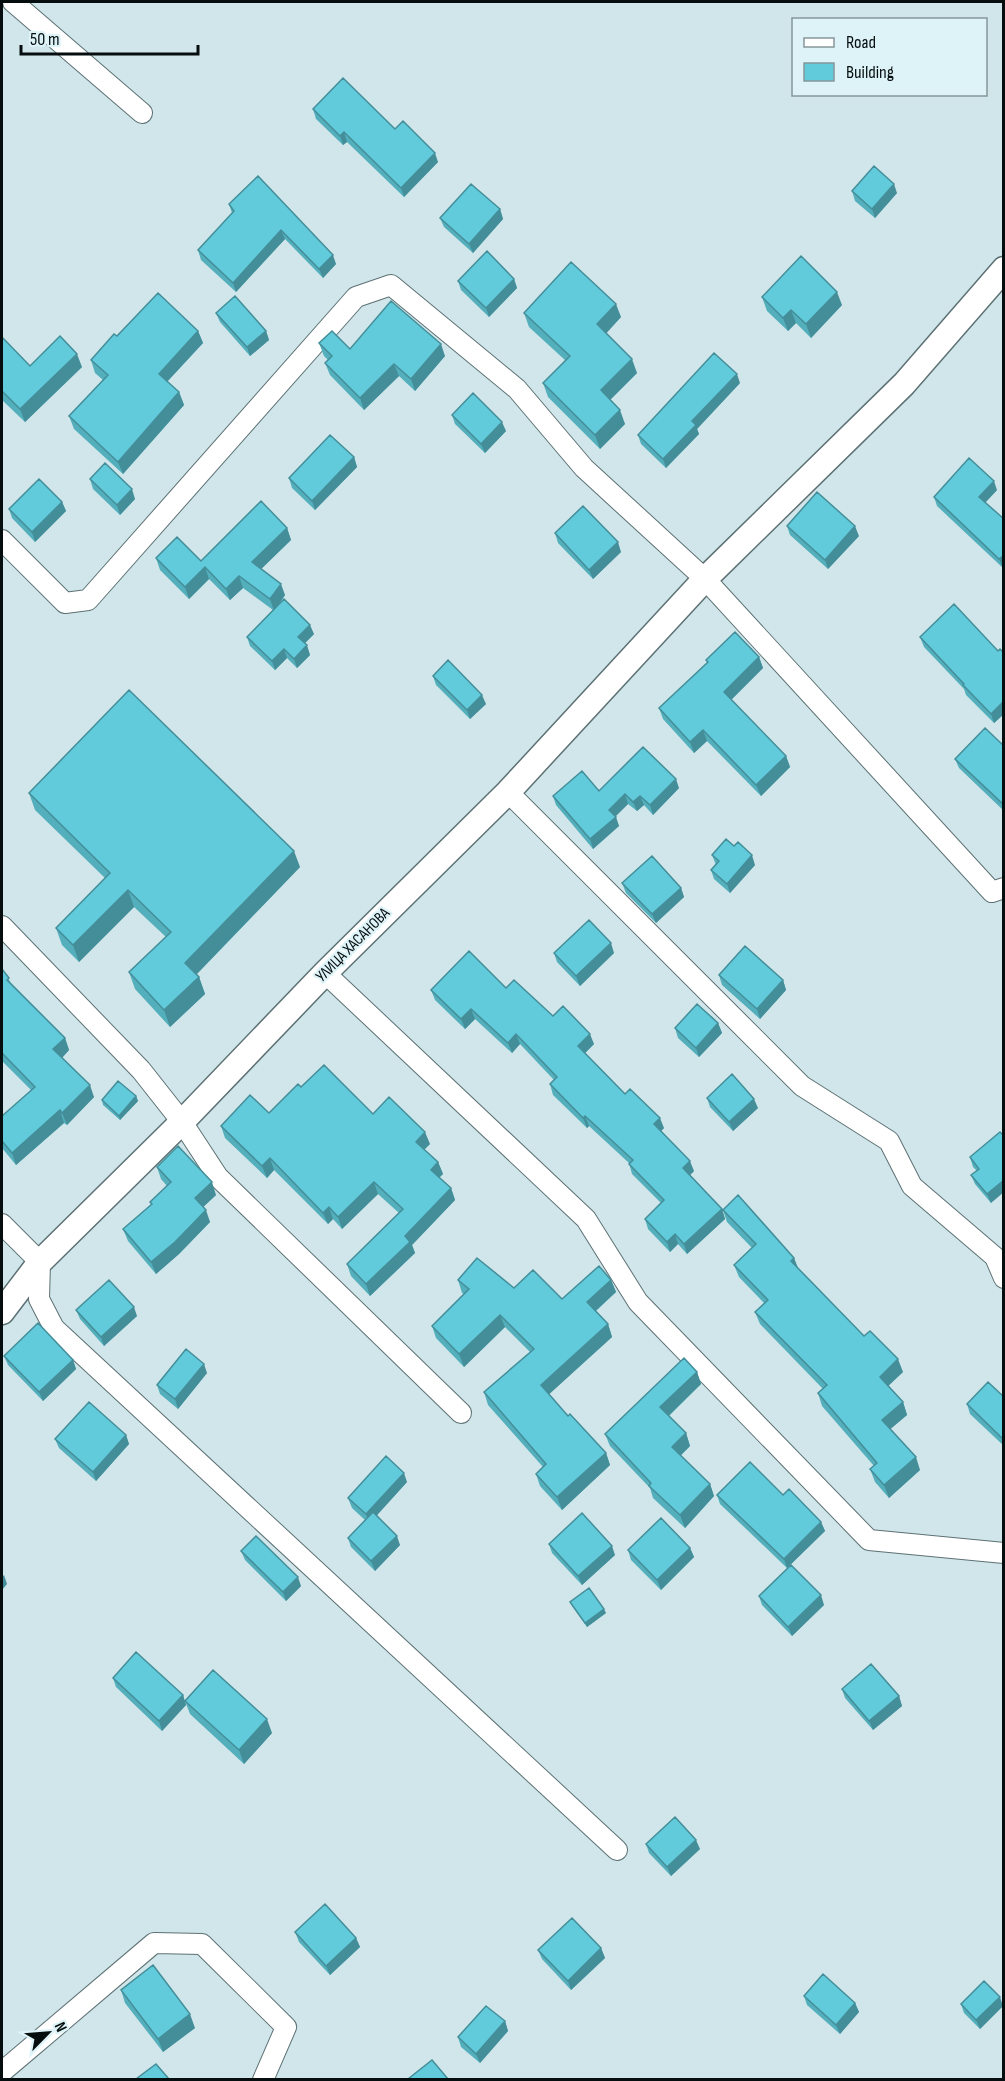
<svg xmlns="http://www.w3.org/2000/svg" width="1005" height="2081" viewBox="0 0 1005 2081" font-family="'Sofia Sans Condensed',sans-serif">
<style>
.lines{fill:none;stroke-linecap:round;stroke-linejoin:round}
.minor-casing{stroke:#5d7174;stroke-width:22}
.tertiary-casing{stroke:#5d7174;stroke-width:27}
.minor{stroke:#fff;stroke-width:20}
.tertiary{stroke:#fff;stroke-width:24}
.wall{fill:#53afbc}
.shaded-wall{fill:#448e99}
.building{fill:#61cbdb;stroke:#448e99;stroke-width:1.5}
.labels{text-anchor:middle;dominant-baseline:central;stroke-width:4.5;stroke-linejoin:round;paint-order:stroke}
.street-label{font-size:16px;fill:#060d0e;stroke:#ddf3f7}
</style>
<rect width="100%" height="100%" fill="#d0e6ea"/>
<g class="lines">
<g class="minor-casing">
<path id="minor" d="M13,2L142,113
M2,540L65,603L88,600L356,297L391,285L517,389L584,468L705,579L992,892L1004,888
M508,792L802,1086L889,1141L912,1186L995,1257L1004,1278
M2,926L141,1070L182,1122L218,1177L461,1413
M325,973L586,1219L638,1302L869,1540L1004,1553
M2,1224L40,1262L39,1299L54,1328L617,1850
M2,2072L154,1943L202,1944L286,2027L263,2080"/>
</g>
<g class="tertiary-casing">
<path id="tertiary" d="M2,1312L40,1262L182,1122L325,973L508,792L705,579L904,384L1004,269"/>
</g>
<use href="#minor" class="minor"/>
<use href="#tertiary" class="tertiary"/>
</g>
<path class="wall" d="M313,109L395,129L438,162L404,197L347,142L343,145L316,119Z
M258,176L336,264L323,278L285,239L236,292L201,260L198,250L232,213L229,204Z
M852,191L897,193L875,218L855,201Z
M500,209L503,219L473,253L444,227L440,218Z
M514,279L517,288L489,317L461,290L458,281Z
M762,297L842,305L811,338L796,323L788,331L767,311Z
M216,313L266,331L269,340L250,356L220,322Z
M524,313L621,317L606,333L637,373L610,400L625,424L600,449L548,397L543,383L566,361L529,327Z
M198,331L203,343L167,382L179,392L184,405L123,474L74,429L69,416L103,380L95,373L91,360L117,336Z
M2,337L30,366L82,367L25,422L2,400Z
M319,343L350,349L445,356L415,391L399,376L364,410L330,375L325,363L328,360L324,356Z
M740,383L697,429L699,434L666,468L641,444L638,435Z
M452,415L506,431L485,453L455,424Z
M354,457L357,467L315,510L292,488L289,478Z
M90,479L135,499L120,515L93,489Z
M997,490L985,503L1003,568L937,506L934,497Z
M62,502L66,511L35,542L12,518L9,509Z
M787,526L859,536L828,569L790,535Z
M287,528L291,540L261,569L285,595L280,603L314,634L305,643L310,655L297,668L287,658L275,670L250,646L247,637L273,610L243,588L230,600L209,579L189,599L160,570L156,558L201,561Z
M555,533L621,552L593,579L558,543Z
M920,637L998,651L1004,653V714L994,723L966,695L964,689L924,647Z
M759,657L763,668L731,700L786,756L790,767L761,796L707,741L694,753L663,719L659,708L707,663L706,660Z
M433,676L486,704L470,719L436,685Z
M1004,746V811L959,768L955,759Z
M679,788L653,815L644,805L637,811L628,804L615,816L619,826L593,849L556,805L553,796L599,791Z
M29,793L300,867L196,975L199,977L205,994L170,1027L135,989L129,972L166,937L134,907L79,962L62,945L56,928L105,878L35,810Z
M712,855L755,865L730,893L714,879L711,870L716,865Z
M622,883L681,888L684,897L656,923L626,893Z
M554,953H614L580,986L557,962Z
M2,969L11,983L65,1038L69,1050L62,1058L94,1097L67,1125L64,1123L16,1165L2,1148V1116L31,1090L2,1061Z
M719,975L783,980L786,990L760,1019L722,985Z
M506,988L553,1016L594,1044L585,1053L625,1094L664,1128L661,1131L694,1171L690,1175L722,1209L725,1219L687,1254L678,1244L670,1252L648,1229L645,1219L661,1203L632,1174L629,1163L589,1126L587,1128L553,1095L550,1084L554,1080L520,1044L512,1053L475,1019L465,1029L435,1000L431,990Z
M718,1023L722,1033L699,1057L678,1038L675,1028Z
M301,1087L373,1114L430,1144L424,1149L438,1162L443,1174L439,1177L451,1188L455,1200L412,1245L415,1253L370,1296L351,1276L347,1264L399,1213L378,1194L342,1229L333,1219L328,1224L274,1170L267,1178L225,1138L221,1126L269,1113Z
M136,1096L138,1101L120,1120L103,1105L102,1100Z
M707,1098L758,1108L733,1131L710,1107Z
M1004,1136L991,1203L975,1184L971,1175L977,1171L973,1167L970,1157Z
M157,1167L216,1195L203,1207L210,1222L179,1254L156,1274L128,1241L123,1229L151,1205L150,1202L167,1186L161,1179Z
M723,1210L794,1258L798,1268L864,1336L903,1372L888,1386L903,1402L907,1415L890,1429L920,1470L889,1498L875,1482L870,1469L874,1466L822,1406L818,1393L823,1389L760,1324L755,1312L764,1303L739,1277L734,1265L752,1248L727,1222Z
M458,1280L514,1288L562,1299L611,1280L616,1292L596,1311L608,1324L612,1337L549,1394L568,1416L606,1453L610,1465L562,1510L540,1486L536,1474L543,1467L488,1405L484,1392L530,1352L505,1327L464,1367L436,1338L432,1326L464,1294L462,1293Z
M76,1310L137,1316L104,1346L80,1319Z
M4,1356L73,1360L76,1369L43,1401L8,1365Z
M697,1372L701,1384L669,1416L686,1433L690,1446L680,1456L710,1484L714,1496L685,1528L653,1498L650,1488L610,1446L605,1434Z
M207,1373L178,1409L160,1394L157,1385Z
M1004,1397V1446L970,1414L967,1404Z
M126,1435L129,1444L96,1481L59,1448L55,1439Z
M407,1482L377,1515L400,1545L375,1571L351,1547L348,1538L365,1520L352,1508L348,1498Z
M717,1495H783L821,1522L825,1531L787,1568L720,1504Z
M549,1544L615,1555L582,1585L552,1553Z
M690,1548L694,1557L661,1590L631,1560L628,1550Z
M241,1551L301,1586L286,1601L245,1560Z
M759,1596L824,1605L792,1636L762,1605Z
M570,1602L606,1613L587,1627L572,1606Z
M113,1678L183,1695L186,1705L162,1731L116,1687Z
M842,1689L899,1696L902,1706L873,1730L845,1698Z
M185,1701L272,1733L244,1764L190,1714Z
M646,1844L700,1849L671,1876L649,1853Z
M295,1932L356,1938L360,1947L330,1975L299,1942Z
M601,1948L605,1958L571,1990L542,1959L538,1950Z
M121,1990L195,2028L163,2052L125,2003Z
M804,1996L855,2003L859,2012L840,2034L807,2005Z
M961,2004L1003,2006L980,2029L964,2013Z
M505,2021L508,2031L480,2063L461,2047L458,2037Z"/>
<path class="shaded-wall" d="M344,132L347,142L343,145L340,136Z
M435,153L438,162L404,197L401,188Z
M894,184L897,193L875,218L872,209Z
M500,209L503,219L473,253L469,244Z
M281,230L285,239L236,292L233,283Z
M333,255L336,264L323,278L319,269Z
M514,279L517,288L489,317L486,308Z
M837,292L842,305L811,338L806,324Z
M616,304L621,317L602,338L597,324Z
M791,310L796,323L788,331L783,318Z
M198,331L203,343L163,386L159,374Z
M266,331L269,340L250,356L247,347Z
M441,344L445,356L415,391L411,379Z
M77,354L82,367L25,422L20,409Z
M632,359L637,373L606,404L601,390Z
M394,364L399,376L364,410L360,398Z
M737,374L740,383L697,429L699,434L666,468L663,459L692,421Z
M179,392L184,405L123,474L118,462Z
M620,410L625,424L600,449L595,435Z
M502,422L506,431L485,453L481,444Z
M354,457L357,467L315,510L312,501Z
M994,481L997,490L982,506L979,497Z
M132,489L135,499L120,515L117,505Z
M62,502L66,511L35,542L32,532Z
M855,526L859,536L828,569L825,560Z
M287,528L291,540L256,574L252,562Z
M618,542L621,552L593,579L589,570Z
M1004,555V568H1003L999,559Z
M205,567L209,579L189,599L185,587Z
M239,576L243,588L230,600L226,589Z
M281,584L285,595L274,611L270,599Z
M310,625L314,634L302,646L298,637Z
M307,645L310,655L297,668L294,659Z
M284,649L287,658L275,670L272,661Z
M759,657L763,668L728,703L724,692Z
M482,695L486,704L470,719L467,710Z
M1004,701V714L994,723L991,714Z
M703,730L707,741L694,753L690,742Z
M786,756L790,767L761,796L756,785Z
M676,779L679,788L653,815L650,805Z
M625,794L628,804L613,819L609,810Z
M640,796L644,805L637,811L633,802Z
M616,817L619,826L593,849L590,839Z
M294,851L300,867L191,980L185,963Z
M752,855L755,865L730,893L727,884Z
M681,888L684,897L656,923L652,914Z
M128,890L134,907L79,962L73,945Z
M611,943L614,953L580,986L576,976Z
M199,977L205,994L170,1027L164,1010Z
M783,980L786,990L760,1019L757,1009Z
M471,1009L475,1019L465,1029L461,1019Z
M718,1023L722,1033L699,1057L696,1048Z
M516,1034L520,1044L512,1053L508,1043Z
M590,1034L594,1044L581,1057L578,1046Z
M65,1038L69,1050L58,1062L53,1049Z
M90,1085L94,1097L67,1125L62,1113Z
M136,1096L138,1101L120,1120L119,1116Z
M754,1099L758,1108L733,1131L729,1122Z
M60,1110L64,1123L16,1165L12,1153Z
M585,1116L589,1126L587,1128L583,1118Z
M660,1118L664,1128L658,1134L654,1124Z
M425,1132L430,1144L421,1153L416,1142Z
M270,1158L274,1170L267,1178L262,1166Z
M690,1161L694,1171L687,1178L683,1168Z
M438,1162L443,1174L436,1181L431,1170Z
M1004,1180V1192L991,1203L987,1194Z
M212,1182L216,1195L199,1211L195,1198Z
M374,1182L378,1194L342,1229L338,1217Z
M451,1188L455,1200L412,1245L415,1253L370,1296L366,1284L405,1236Z
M329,1207L333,1219L328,1224L323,1213Z
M722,1209L725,1219L687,1254L684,1244Z
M206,1210L210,1222L179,1254L156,1274L151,1262Z
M675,1234L678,1244L670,1252L667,1242Z
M794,1258L799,1271L791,1261Z
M611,1280L616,1292L592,1314L587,1302Z
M134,1307L137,1316L104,1346L101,1337Z
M500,1315L505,1327L464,1367L459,1354Z
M608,1324L612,1337L545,1398L541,1385Z
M898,1359L903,1372L885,1389L880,1377Z
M73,1360L76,1369L43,1401L39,1392Z
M204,1364L207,1373L178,1409L175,1399Z
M697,1372L701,1384L665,1419L660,1407Z
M903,1402L907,1415L887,1432L882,1420Z
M686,1433L690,1446L676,1460L672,1447Z
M126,1435L129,1444L96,1481L93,1472Z
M606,1453L610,1465L562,1510L557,1497Z
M916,1457L920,1470L889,1498L884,1485Z
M404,1473L407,1482L369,1524L366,1514Z
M710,1484L714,1496L685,1528L680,1515Z
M821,1522L825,1531L787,1568L784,1559Z
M397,1536L400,1545L375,1571L371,1561Z
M612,1546L615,1555L582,1585L578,1576Z
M690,1548L694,1557L661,1590L657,1580Z
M4,1575L7,1584L2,1590V1577Z
M298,1577L301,1586L286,1601L283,1592Z
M821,1595L824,1605L792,1636L788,1627Z
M604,1609L606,1613L587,1627L585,1623Z
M183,1695L186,1705L162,1731L159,1721Z
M899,1696L902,1706L873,1730L869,1721Z
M267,1719L272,1733L244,1764L239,1750Z
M696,1840L700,1849L671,1876L667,1867Z
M356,1938L360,1947L330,1975L326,1966Z
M601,1948L605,1958L571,1990L568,1981Z
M1000,1997L1003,2006L980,2029L976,2020Z
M855,2003L859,2012L840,2034L836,2025Z
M190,2014L195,2028L163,2052L158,2039Z
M505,2021L508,2031L480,2063L476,2054Z"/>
<path class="building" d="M343,78L395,129L403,121L435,153L401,188L344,132L340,136L313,109Z
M874,166L894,184L872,209L852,191Z
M258,176L333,255L319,269L281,230L233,283L198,250L234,211L229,204Z
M471,184L500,209L469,244L440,218Z
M487,251L514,279L486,308L458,281Z
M801,256L837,292L806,324L791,310L783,318L762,297Z
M571,262L616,304L597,324L632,359L601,390L620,410L595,435L543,383L570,356L524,313Z
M158,293L198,331L159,374L179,392L118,462L69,416L108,375L91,360L114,334L117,336Z
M235,296L266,331L247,347L216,313Z
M391,301L441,344L411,379L394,364L360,398L325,363L332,356L319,343L332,331L350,349Z
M60,336L77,354L20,409L2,391V337L30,366Z
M714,353L737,374L692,421L696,425L663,459L638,435Z
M473,393L502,422L481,444L452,415Z
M330,435L354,457L312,501L289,478Z
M969,458L994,481L979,497L1004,519V555L999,559L934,497Z
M105,463L132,489L117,505L90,479Z
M39,479L62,502L32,532L9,509Z
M817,492L855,526L825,560L787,526Z
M261,501L287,528L252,562L281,584L270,599L239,576L226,589L205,567L185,587L156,558L177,537L201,561Z
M583,506L618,542L589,570L555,533Z
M284,599L310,625L298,637L307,645L294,659L284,649L272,661L247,637Z
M954,604L998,651L1000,649L1004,653V701L991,714L963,685L964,684L920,637Z
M735,632L759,657L724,692L786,756L756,785L703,730L690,742L659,708L708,662L706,660Z
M448,660L482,695L467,710L433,676Z
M129,690L294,851L185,963L199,977L164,1010L129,972L171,932L128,890L73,945L56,928L110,873L29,793Z
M985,728L1004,746V805L955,759Z
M643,747L676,779L650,805L640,796L633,802L625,794L609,810L616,817L590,839L553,796L582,771L599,791Z
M726,839L734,846L738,842L752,855L727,884L711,870L719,861L712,855Z
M652,856L681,888L652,914L622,883Z
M589,920L611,943L576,976L554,953Z
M745,946L783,980L757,1009L719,975Z
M469,951L506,988L514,980L553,1016L563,1006L590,1034L578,1046L625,1094L630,1089L660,1118L654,1124L690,1161L683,1168L722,1209L684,1244L675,1234L667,1242L645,1219L664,1200L629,1164L633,1160L585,1116L583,1118L550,1084L557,1077L516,1034L508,1043L471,1009L461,1019L431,990Z
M2,969L9,978L7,980L65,1038L53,1049L90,1085L62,1113L60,1110L12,1153L2,1141V1116L35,1087L2,1053Z
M697,1004L718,1023L696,1048L675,1028Z
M324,1065L373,1114L389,1097L425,1132L416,1142L438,1162L431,1170L451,1188L405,1236L410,1242L366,1284L347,1264L403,1209L374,1182L338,1217L329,1207L323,1213L270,1158L262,1166L221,1126L250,1095L269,1113L298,1084L301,1087Z
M732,1074L754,1099L729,1122L707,1098Z
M118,1081L136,1096L119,1116L102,1100Z
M1000,1132L1004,1136V1180L987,1194L971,1175L979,1169L970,1157Z
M178,1146L212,1182L195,1198L206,1210L175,1242L151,1262L123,1229L152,1204L150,1202L171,1182L157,1167Z
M738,1195L794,1258L791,1261L864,1336L870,1331L898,1359L880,1377L903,1402L882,1420L916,1457L884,1485L870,1469L877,1463L818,1393L827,1385L755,1312L768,1300L734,1265L756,1244L723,1210Z
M477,1258L514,1288L533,1270L562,1299L599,1266L611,1280L587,1302L608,1324L541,1385L568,1416L570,1414L606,1453L557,1497L536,1474L546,1464L484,1392L534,1349L500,1315L459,1354L432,1326L469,1289L458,1280Z
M109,1280L134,1307L101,1337L76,1310Z
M38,1323L73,1360L39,1392L4,1356Z
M186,1349L204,1364L175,1399L157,1385Z
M684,1358L697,1372L660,1407L686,1433L672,1447L710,1484L680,1515L649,1486L651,1483L605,1434Z
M988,1382L1004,1397V1440L967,1404Z
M89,1402L126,1435L93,1472L55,1439Z
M386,1456L404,1473L366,1514L348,1498Z
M750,1462L783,1495L789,1489L821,1522L784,1559L717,1495Z
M373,1512L397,1536L371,1561L348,1538Z
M582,1513L612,1546L578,1576L549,1544Z
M661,1518L690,1548L657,1580L628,1550Z
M256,1536L298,1577L283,1592L241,1551Z
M791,1565L821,1595L788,1627L759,1596Z
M589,1588L604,1609L585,1623L570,1602Z
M136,1652L183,1695L159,1721L113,1678Z
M871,1664L899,1696L869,1721L842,1689Z
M213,1670L267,1719L239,1750L185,1701Z
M675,1817L696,1840L667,1867L646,1844Z
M325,1904L356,1938L326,1966L295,1932Z
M572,1918L601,1948L568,1981L538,1950Z
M153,1965L190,2014L158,2039L121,1990Z
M823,1974L855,2003L836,2025L804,1996Z
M984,1981L1000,1997L976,2020L961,2004Z
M486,2006L505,2021L476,2054L458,2037Z
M432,2060L448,2079H408Z
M156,2064L169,2079H136Z"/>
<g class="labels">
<g class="street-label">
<text transform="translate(353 945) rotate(-45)">УЛИЦА ХАСАНОВА</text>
</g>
</g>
<rect width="1005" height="2081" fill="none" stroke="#060d0e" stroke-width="6"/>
<rect x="792" y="18" width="195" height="78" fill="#ddf3f7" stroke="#87979a" stroke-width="1.5"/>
<rect x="804" y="38" width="30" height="9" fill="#ffffff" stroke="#87979a" stroke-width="1.5"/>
<text x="846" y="48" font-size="18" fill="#060d0e">Road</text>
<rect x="804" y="63" width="30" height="18" fill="#61cbdb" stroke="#87979a" stroke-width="1.5"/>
<text x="846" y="78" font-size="18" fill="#060d0e">Building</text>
<g transform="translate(48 2033) rotate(65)" stroke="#ddf3f7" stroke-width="4.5" paint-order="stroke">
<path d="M0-4.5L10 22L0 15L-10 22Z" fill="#060d0e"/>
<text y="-9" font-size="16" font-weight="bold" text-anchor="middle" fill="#060d0e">N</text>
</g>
<path d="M21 45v9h177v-9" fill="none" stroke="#060d0e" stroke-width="3"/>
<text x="30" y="45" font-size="18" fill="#060d0e" stroke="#ddf3f7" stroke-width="4.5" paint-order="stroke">50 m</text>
</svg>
